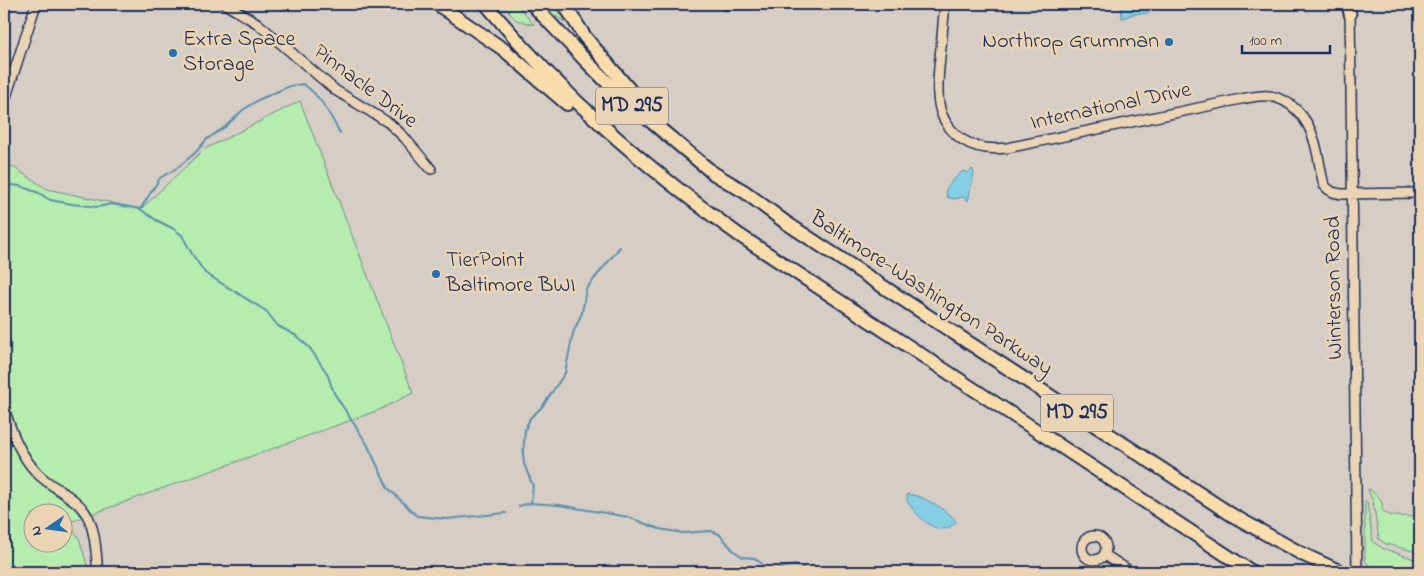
<svg xmlns="http://www.w3.org/2000/svg" width="1424" height="576" viewBox="0 0 1424 576" font-family="'Indie Flower',sans-serif">
<style>
.green{fill:#b6ecae;stroke:#688e86;fill-rule:evenodd}
.water{fill:#84cfe4;stroke:#5a8fae}
.lines{fill:none;stroke-linecap:round;stroke-linejoin:round}
.stream{stroke:#5a8fae;stroke-width:2}
.minor-casing{stroke:#1b2f5e;stroke-width:12}
.major-casing{stroke:#1b2f5e;stroke-width:15}
.highway-casing{stroke:#1b2f5e;stroke-width:16}
.minor{stroke:#ead4b3;stroke-width:9}
.major{stroke:#fbddab;stroke-width:11}
.highway{stroke:#fbddab;stroke-width:12}
.poi-dot{fill:#1f6fb2;stroke:#ead4b3;stroke-width:2}
.labels{text-anchor:middle;dominant-baseline:central;stroke-width:5;stroke-linejoin:round;paint-order:stroke}
.shield{fill:#ead4b3;stroke:#596078;stroke-width:1}
.shield-label{font-size:21px;font-weight:bold;fill:#1b2f5e}
.poi-label{font-size:22px;fill:#1b2f5e;stroke:#ead4b3;text-anchor:start}
.street-label{font-size:22px;fill:#1b2f5e;stroke:#ead4b3}
</style>
<rect width="100%" height="100%" fill="#d6cec4"/>
<filter id="ink" filterUnits="userSpaceOnUse"><feTurbulence type="fractalNoise" baseFrequency=".02" numOctaves="2"/><feDisplacementMap in="SourceGraphic" scale="10" xChannelSelector="R" yChannelSelector="G"/><feConvolveMatrix kernelMatrix="1 2 1 2 8 2 1 2 1" color-interpolation-filters="sRGB"/></filter>
<g filter="url(#ink)">
<path class="green" d="M502,4H517L534,25L516,20Z
M544,4H553L565,23L551,12Z
M300,101L413,393L379,410L67,523L79,538L89,572H4V161L47,189L141,209L203,150ZM32,514H62V544H32Z
M1369,489C1374,493 1381,498 1382,504C1383,509 1380,507 1384,512C1392,519 1410,515 1420,517V549L1418,552L1386,544L1379,539L1373,501L1368,490Z
M1365,501L1367,502L1373,542L1382,548L1420,561V572C1404,572 1372,576 1365,560Z"/>
<path class="water" d="M1121,4H1152L1153,8L1148,13L1133,14L1123,18H1122Z
M972,169L974,173L968,201L963,197L954,199L947,197L946,189L952,181L963,171L968,173Z
M907,494C919,494 951,511 956,522C939,541 917,516 907,501Z"/>
<g class="lines">
<path class="stream" d="M4,184L20,186L39,193L50,200L72,204L98,207L111,204L140,209L156,220L172,228L182,235L192,254L205,273L266,311L278,326L295,335L309,347L327,373L334,393L367,444L388,488L417,516L447,519L506,513
M141,208L160,178L177,168L195,153L207,139L225,127L243,110L258,100L290,86L303,84C321,96 330,115 340,133
M531,503L533,486L524,464L523,453L525,430L530,418L542,407L565,373L573,333L582,313L586,289L620,247
M519,506L531,503L559,505L628,517L659,529L683,533L711,531L719,534L734,551L743,557L754,558L768,568L776,569L795,565L807,570L826,572
M872,572L877,569L887,572"/>
<g class="minor-casing">
<path id="minor" d="M225,4L257,23L335,90L389,123L404,137L431,169
M945,4C943,22 942,39 940,57C937,89 932,119 963,140C977,149 991,150 1007,148L1246,98C1253,97 1262,95 1269,96C1292,99 1308,119 1314,140C1319,155 1320,171 1324,185C1330,192 1334,193 1342,194L1420,193
M727,5V4
M1350,8L1357,572
M4,103L36,4
M4,408C11,431 20,455 37,473C53,490 78,496 89,519C96,535 96,555 98,572
M1082 548a12 12 0 1 1 24 0a12 12 0 1 1-24 0Z
M1105,555L1131,572"/>
</g>
<g class="major-casing">
<path id="major" d="M1348,4L1350,14"/>
</g>
<g class="highway-casing">
<path id="highway" d="M437,4L503,49L567,104
M486,4C560,94 645,167 739,235L1252,572
M532,4L587,62L624,99L713,173L745,192L785,222L870,278L1232,515L1302,554L1341,572
M564,4L585,37L644,107"/>
</g>
<use href="#minor" class="minor"/>
<use href="#major" class="major"/>
<use href="#highway" class="highway"/>
</g>
</g>
<g class="poi-dot">
<circle cx="1169" cy="42" r="5"/>
<circle cx="173" cy="53" r="5"/>
<circle cx="436" cy="274" r="5"/>
</g>
<g class="labels">
<g class="shield">
<rect x="596" y="87.5" width="72" height="37" rx="4"/>
<rect x="1041" y="394.5" width="72" height="37" rx="4"/>
</g>
<g class="shield-label">
<text x="632" y="106">MD 295</text>
<text x="1077" y="413">MD 295</text>
</g>
<g class="poi-label">
<text x="183" y="40">Extra Space<tspan x="183" dy="25">Storage</tspan></text>
<text x="1159" y="42" text-anchor="end">Northrop Grumman</text>
<text x="446" y="261">TierPoint<tspan x="446" dy="25">Baltimore BWI</tspan></text>
</g>
<g class="street-label">
<text transform="translate(365 87) rotate(37)">Pinnacle Drive</text>
<text transform="translate(1111 107) rotate(-12)">International Drive</text>
<text transform="translate(1335 288) rotate(-91)">Winterson Road</text>
<text transform="translate(931 294) rotate(33)">Baltimore-Washington Parkway</text>
</g>
</g>
<rect width="1424" height="576" fill="none" stroke="#ead4b3" stroke-width="20"/>
<rect x="10" y="10" width="1404" height="556" fill="none" stroke="#1b2f5e" stroke-width="2" filter="url(#ink)"/>
<g transform="translate(48 528) rotate(257)"><circle r="24" fill="#ead4b3" stroke="#979291"/>
<path d="M0-4L9 19L0 12L-9 19Z" fill="#1f6fb2"/>
<text y="-8" font-size="14" font-weight="bold" text-anchor="middle" fill="#1b2f5e">N</text>
</g>
<path d="M1242 45v8h88v-8" fill="none" stroke="#1b2f5e" stroke-width="2.5"/>
<text x="1249" y="45" font-size="15" fill="#1b2f5e" stroke="#ead4b3" stroke-width="4" paint-order="stroke">100 m</text>
</svg>
